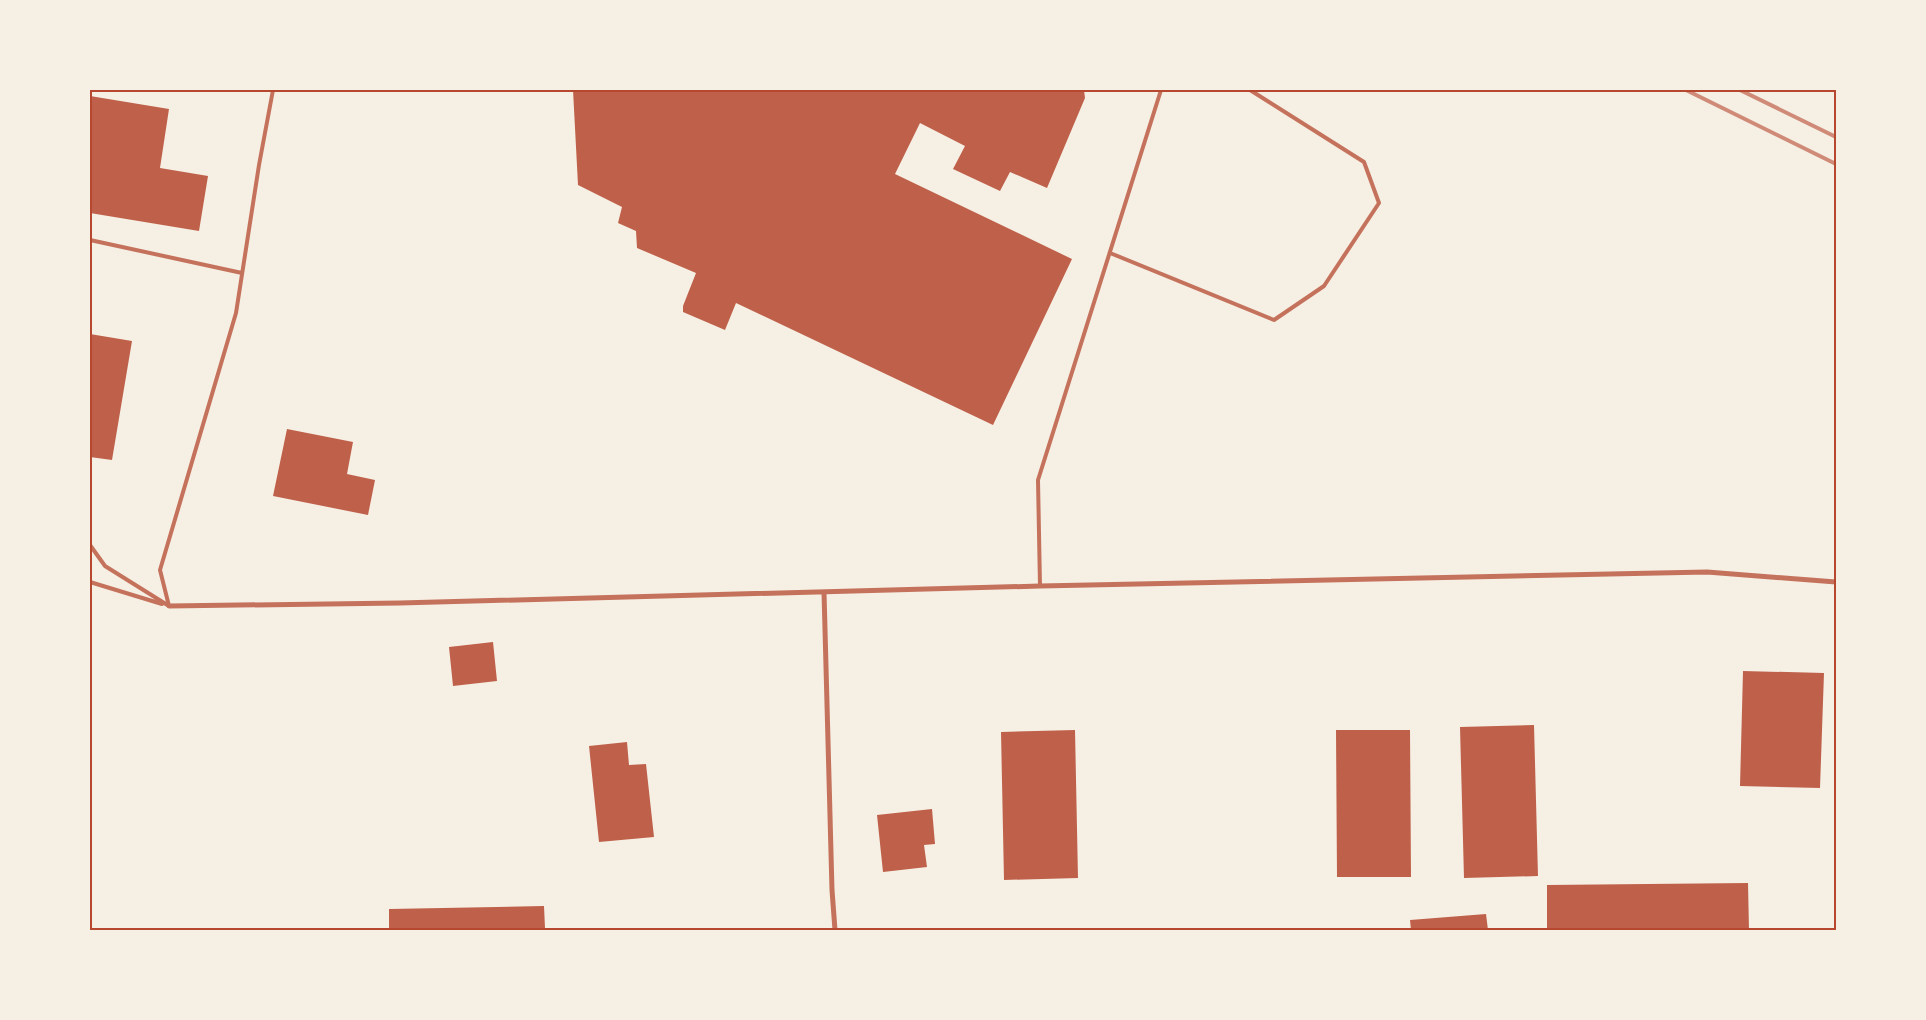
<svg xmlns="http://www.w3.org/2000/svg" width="1926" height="1020" viewBox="0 0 1926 1020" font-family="'PT Sans Narrow',sans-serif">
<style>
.building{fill:#bf614a}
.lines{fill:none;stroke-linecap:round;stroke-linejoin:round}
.service{stroke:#c5725c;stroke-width:4}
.minor{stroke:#c5725c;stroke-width:5}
.rail{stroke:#cf8b77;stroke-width:4}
.neatline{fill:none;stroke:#b5482f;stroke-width:2}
</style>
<rect width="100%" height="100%" fill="#f6efe4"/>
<path class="building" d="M573,90H1084L1085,98L1047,188L1010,172L1000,191L953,169L965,146L920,123L895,174L1072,259L993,425L736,303L725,330L683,312V306L696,273L637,248L636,231L618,223L622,207L578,185Z
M90,96L169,109L160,168L208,176L199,231L90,213Z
M90,334L132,341L112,460L90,457Z
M287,429L353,442L347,474L375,480L368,515L273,496Z
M493,642L497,681L453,686L449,647Z
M1743,671L1824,673L1820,788L1740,786Z
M1534,725L1538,876L1464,878L1460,727Z
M1075,730L1078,878L1004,880L1001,732Z
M1336,730H1410L1411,877H1337Z
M627,742L629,765L646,764L654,837L599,842L589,746Z
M932,809L935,844L924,845L927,867L883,872L877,815Z
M1748,883L1749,930H1547V885Z
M544,906L545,928H568V930H389V909Z
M1486,914L1488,930H1411L1410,920Z"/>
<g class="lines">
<path class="service" d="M90,240L242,273
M1110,253L1274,320L1324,286L1379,203L1364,162L1250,90
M90,545L105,566L169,606
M90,582L162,604
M1040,586L1038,480L1161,90
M169,606L160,570L236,313L259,165L273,90
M1242,930H1245"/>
<path class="minor" d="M824,592L832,890L835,930
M169,606L400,603L1040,586L1707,572L1836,582"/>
<path class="rail" d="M1686,90L1836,164
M1740,90L1836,137"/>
</g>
<rect width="1926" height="1020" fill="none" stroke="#f6efe4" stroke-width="182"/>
<rect x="91" y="91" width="1744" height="838" class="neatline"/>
</svg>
